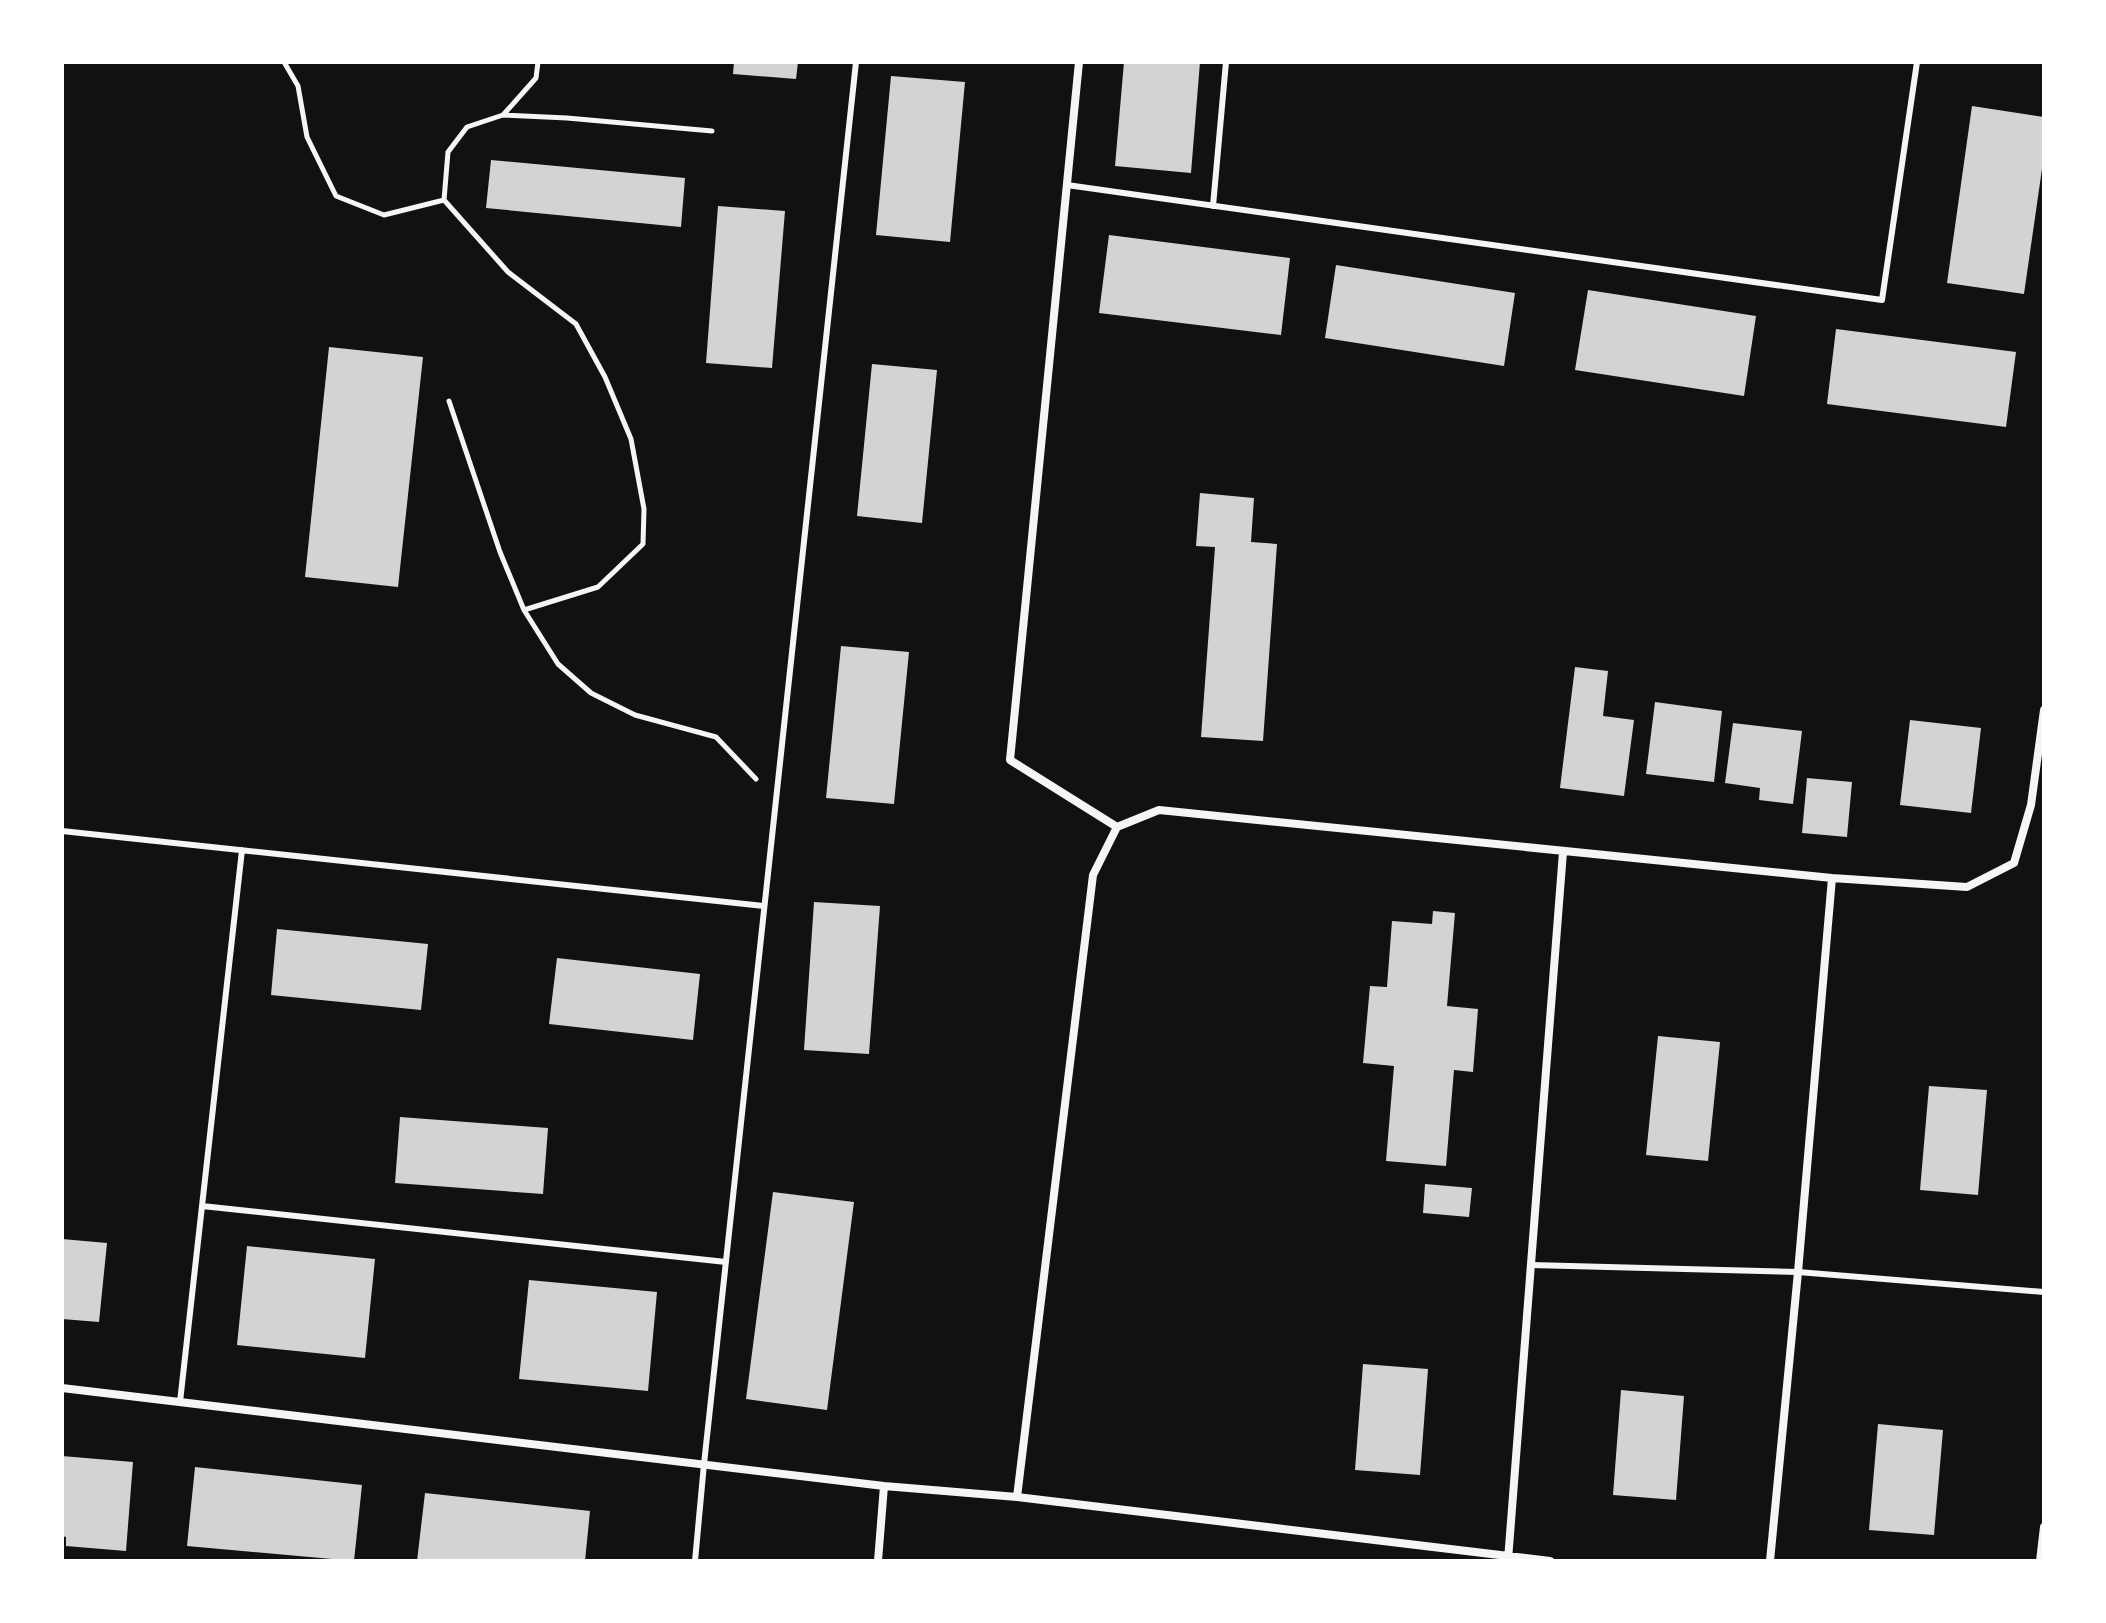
<svg xmlns="http://www.w3.org/2000/svg" width="2106" height="1623" viewBox="0 0 2106 1623" font-family="Barlow,sans-serif">
<style>
.building{fill:#d3d3d3}
.lines{fill:none;stroke-linecap:round;stroke-linejoin:round}
.path{stroke:#f5f5f5;stroke-width:5}
.service{stroke:#f5f5f5;stroke-width:6}
.minor{stroke:#f5f5f5;stroke-width:8}
</style>
<rect width="100%" height="100%" fill="#111"/>
<path class="building" d="M734,62H798L796,79L733,74Z
M1124,62H1200L1191,173L1115,166Z
M891,76L965,82L950,242L876,235Z
M1972,106L2044,117V155L2024,294L1947,283Z
M491,160L685,178L681,227L486,208Z
M718,206L785,211L772,368L706,363Z
M1109,235L1290,258L1281,335L1099,313Z
M1336,265L1515,293L1504,366L1325,338Z
M1588,290L1756,316L1744,396L1575,370Z
M1836,329L2016,352L2006,427L1827,404Z
M329,347L423,357L398,587L305,577Z
M872,364L937,370L922,523L857,516Z
M1200,493L1254,498L1251,542L1277,544L1263,741L1201,737L1215,547L1196,546Z
M841,646L909,652L894,804L826,798Z
M1575,667L1608,671L1603,716L1634,720L1624,796L1560,788Z
M1655,702L1722,711L1714,782L1646,774Z
M1910,720L1981,728L1971,813L1900,805Z
M1733,723L1802,731L1793,804L1759,800L1760,788L1725,783Z
M1807,778L1852,782L1847,837L1802,833Z
M814,902L880,906L869,1054L804,1050Z
M1433,911L1455,913L1447,1006L1478,1009L1473,1072L1454,1070L1446,1166L1386,1161L1394,1066L1363,1063L1370,986L1387,987L1392,921L1432,924Z
M277,929L428,944L421,1010L271,995Z
M557,958L700,974L693,1040L549,1024Z
M1658,1036L1720,1042L1708,1161L1646,1155Z
M1929,1086L1987,1090L1978,1195L1920,1190Z
M400,1117L548,1128L543,1194L395,1183Z
M1425,1184L1472,1188L1469,1217L1423,1213Z
M773,1192L854,1202L827,1410L746,1399Z
M62,1239L107,1243L99,1322L62,1319Z
M247,1246L375,1259L365,1358L237,1345Z
M529,1280L657,1292L648,1391L519,1379Z
M1363,1364L1428,1369L1420,1475L1355,1470Z
M1621,1390L1684,1396L1676,1500L1613,1495Z
M1878,1424L1943,1430L1934,1535L1869,1530Z
M62,1456L133,1462L126,1551L66,1546V1537L62,1536Z
M195,1467L362,1485L354,1561L187,1546Z
M425,1493L590,1511L585,1561H417Z"/>
<g class="lines">
<path class="path" d="M284,62L298,86L307,137L336,196L384,215L444,200
M503,115L536,78L538,62
M449,401L500,552L524,610L558,664L591,693L635,715L716,737L756,779
M524,610L598,587L643,544L644,509L631,439L605,377L576,324L508,272L444,200L448,152L467,127L503,115L567,118L712,131"/>
<path class="service" d="M1067,185L1882,300L1917,62
M1213,206L1226,62
M62,831L764,906
M202,1206L726,1262
M1531,1265L1798,1272L2044,1292
M180,1402L242,850
M695,1561L704,1464L856,62"/>
<path class="minor" d="M1079,62L1010,760L1117,827
M62,1388L884,1486L1017,1497L1550,1561
M1017,1497L1093,875L1117,827L1159,810L1832,878L1967,887L2014,863L2031,805L2044,710
M1508,1560L1563,852
M878,1561L884,1486
M1770,1561L1798,1272L1832,878
M2040,1561L2044,1527"/>
</g>
<rect width="2106" height="1623" fill="none" stroke="#ffffff" stroke-width="128"/>
</svg>
